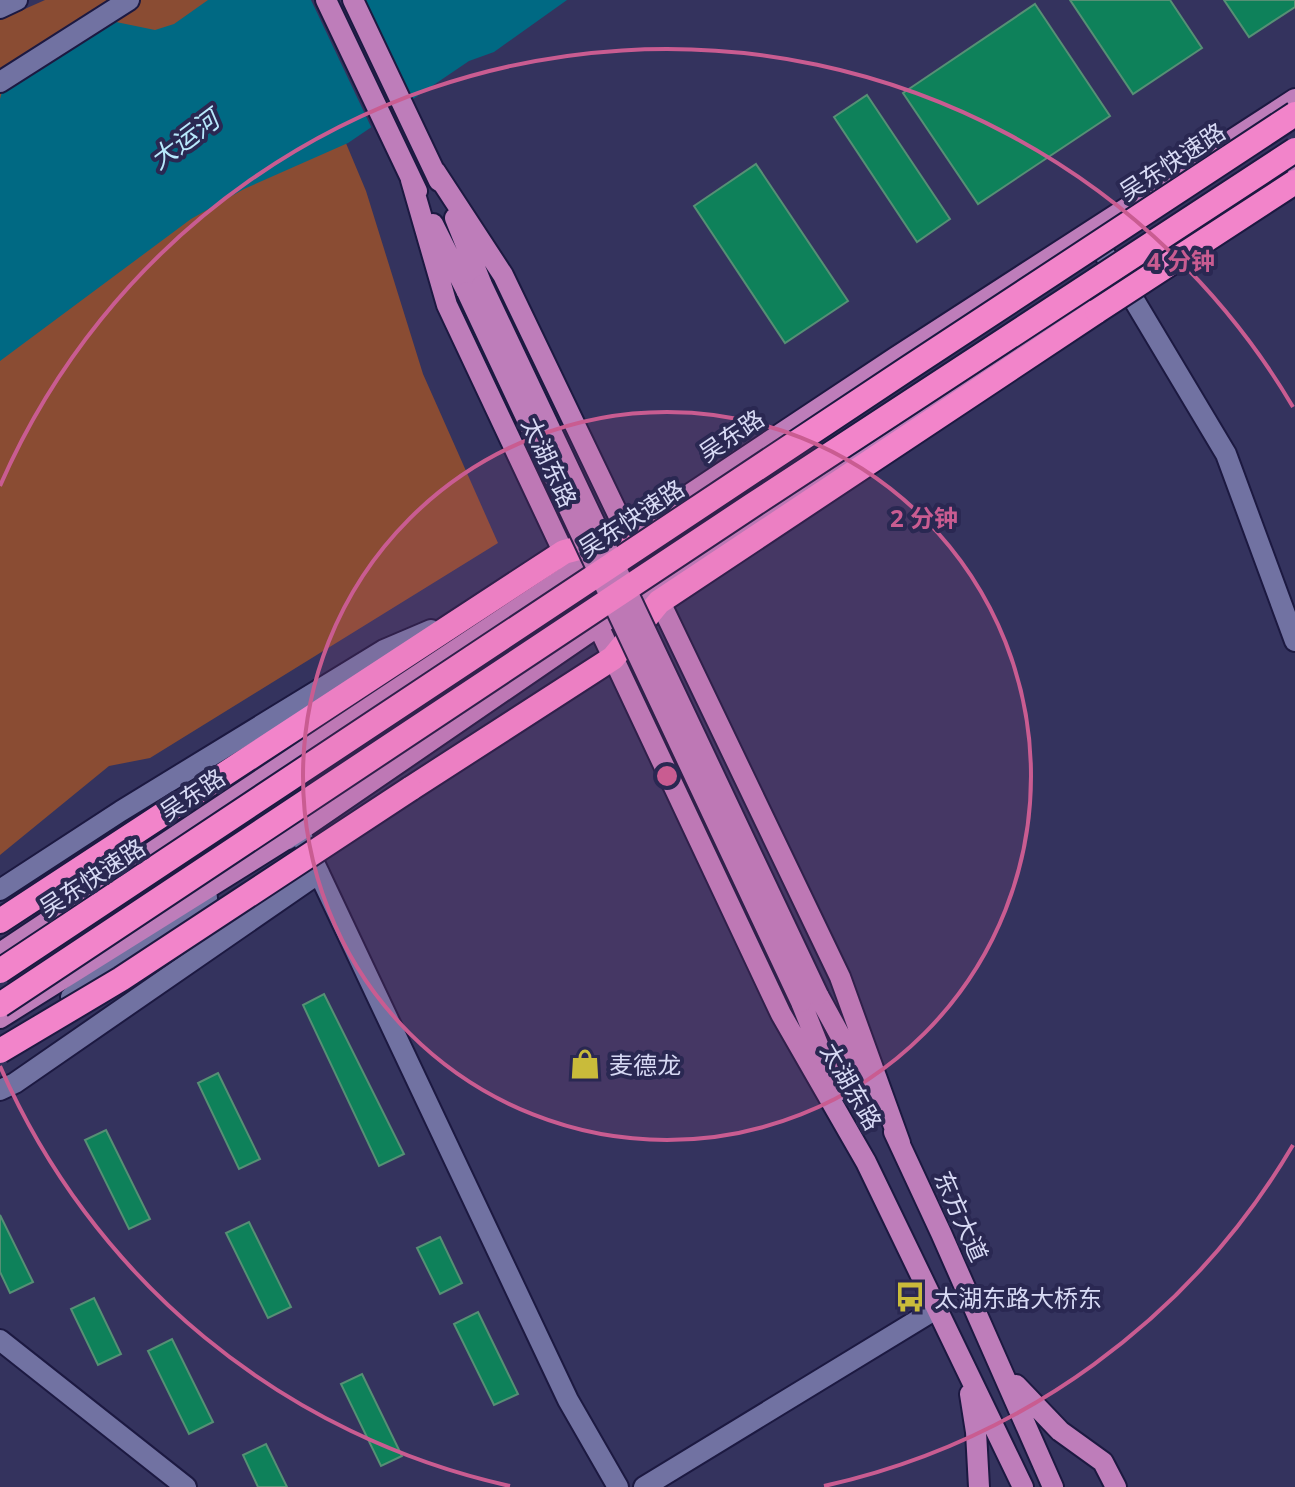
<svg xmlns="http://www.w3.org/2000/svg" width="1295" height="1487" viewBox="0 0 1295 1487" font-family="'Open Sans','Noto Sans SC',sans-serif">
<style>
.green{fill:#8a4c33}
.water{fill:#006983}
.pier{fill:#34335e}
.building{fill:#0e815a;stroke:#569075;stroke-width:2}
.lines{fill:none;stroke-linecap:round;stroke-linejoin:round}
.minor-casing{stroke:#1c1941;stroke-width:24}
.major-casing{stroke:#1c1941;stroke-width:24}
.highway-casing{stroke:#1c1941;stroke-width:28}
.minor{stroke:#7172a2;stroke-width:20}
.major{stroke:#be7dba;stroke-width:20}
.highway{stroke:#f284ca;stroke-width:24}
.major-bridge-casing{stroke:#1c1941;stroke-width:24;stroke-linecap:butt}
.highway-bridge-casing{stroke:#1c1941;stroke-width:28;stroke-linecap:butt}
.major-bridge{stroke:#be7dba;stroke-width:20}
.highway-bridge{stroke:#f284ca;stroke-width:24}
.ring{fill:none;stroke:#c95c91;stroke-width:4}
.labels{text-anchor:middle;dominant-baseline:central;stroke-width:8;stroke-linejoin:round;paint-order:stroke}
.street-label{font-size:24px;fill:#d7d9f4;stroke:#2a2852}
.poi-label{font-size:24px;fill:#d7d9f4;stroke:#2a2852;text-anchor:start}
.water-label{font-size:26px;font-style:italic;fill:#b8e9fc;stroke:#2a2852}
.centre{fill:#c95c91;stroke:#2a2852;stroke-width:4}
.ring-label{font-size:24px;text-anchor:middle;font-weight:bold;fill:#c95c91;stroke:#2a2852;stroke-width:8;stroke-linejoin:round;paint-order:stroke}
</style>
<rect width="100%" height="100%" fill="#34335e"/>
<path class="green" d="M45,0H286L366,191L423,374L498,543L150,758L109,766L0,855V20Z"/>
<path class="water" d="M208,0H567L494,52L469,61L348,143L244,189L191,219L0,361V99L3,88L25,75L44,68L98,31L116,22L155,30L174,24Z"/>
<path class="pier" d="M311,0H362L412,105L373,131Z"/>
<path class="building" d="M1070,0H1170L1202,48L1133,94Z
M1224,0H1295V7L1249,37Z
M1035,4L1110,116L978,204L903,93Z
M867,95L950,219L917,242L834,117Z
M756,164L848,301L785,343L694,206Z
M324,994L404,1154L379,1166L303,1005Z
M218,1073L260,1159L239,1169L198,1083Z
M106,1130L150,1219L129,1229L85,1140Z
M0,1215L33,1282L10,1293L0,1272Z
M249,1222L291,1307L268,1318L226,1233Z
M440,1237L462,1283L440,1294L417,1248Z
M94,1298L121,1354L98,1365L71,1309Z
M478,1312L518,1394L494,1405L454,1324Z
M172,1339L213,1422L189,1434L148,1351Z
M362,1374L402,1456L381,1466L341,1384Z
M266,1444L287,1487H258L243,1455Z"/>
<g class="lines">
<g class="minor-casing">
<path id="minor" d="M0,8L17,0
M0,82L129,0
M1090,233L1122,280L1226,454L1295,641
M288,839L299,831L568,1400L618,1487
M0,890L121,811L384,650L431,630
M71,997L207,898
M0,1090L15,1083L319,873
M0,1340L186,1487
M644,1487L936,1309"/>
</g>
<g class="major-casing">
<path id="major" d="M326,0L417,191
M353,0L439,181
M435,171L503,275L840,977L900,1143
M411,180L447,305L781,1014L866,1162L1023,1487
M455,218L482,285
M433,224L467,292
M0,953L896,357L1295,99
M818,995L870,1090
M801,1002L837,1092
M0,1018L299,831L664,581L1295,167
M894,1132L941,1233L1053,1487
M1016,1385L1060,1431L1103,1462L1116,1487
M970,1394L976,1432L979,1487"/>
</g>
<g class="highway-casing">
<path id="highway" d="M410,789L613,658L659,602L1097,311
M0,921L564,552L628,535"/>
</g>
<use href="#minor" class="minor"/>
<use href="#major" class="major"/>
<use href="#highway" class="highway"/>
<g class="major-bridge-casing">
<path id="major-bridge" d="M482,285L818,995
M467,292L801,1002"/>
</g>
<g class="highway-bridge-casing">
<path id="highway-bridge" d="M1097,311L1295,182
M0,971L907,369L1295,114
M0,1005L751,506L1295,150
M0,1051L121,979L410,789"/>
</g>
<use href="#major-bridge" class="major-bridge"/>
<use href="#highway-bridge" class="highway-bridge"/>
</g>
<circle cx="667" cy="776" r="364" fill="#c95c91" fill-opacity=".12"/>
<g class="ring">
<circle cx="667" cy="776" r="364"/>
<path d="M1293 1145A727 727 0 0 1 824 1486M510 1486A727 727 0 0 1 0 1066M0 486A727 727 0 0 1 1293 407"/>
</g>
<defs>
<g id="shop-bare" transform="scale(2.4)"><path d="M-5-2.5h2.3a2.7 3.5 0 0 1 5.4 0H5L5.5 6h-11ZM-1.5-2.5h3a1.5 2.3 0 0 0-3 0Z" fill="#c9bb3a" stroke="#2a2852" stroke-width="2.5" paint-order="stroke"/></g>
<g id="bus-bare" transform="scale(2.4)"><path d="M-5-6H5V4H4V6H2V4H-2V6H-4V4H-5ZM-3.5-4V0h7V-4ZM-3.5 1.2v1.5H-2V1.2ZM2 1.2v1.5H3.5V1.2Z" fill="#c9bb3a" stroke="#2a2852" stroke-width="2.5" paint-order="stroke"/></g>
</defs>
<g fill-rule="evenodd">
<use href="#shop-bare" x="585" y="1064"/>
<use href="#bus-bare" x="910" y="1297"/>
</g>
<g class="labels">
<g class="street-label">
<text transform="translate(1172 161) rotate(-33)">吴东快速路</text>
<text transform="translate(731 435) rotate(-34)">吴东路</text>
<text transform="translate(550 462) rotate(65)">太湖东路</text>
<text transform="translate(631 518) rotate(-33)">吴东快速路</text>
<text transform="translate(192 794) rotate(-34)">吴东路</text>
<text transform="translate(92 877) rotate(-33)">吴东快速路</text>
<text transform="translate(852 1086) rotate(60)">太湖东路</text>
<text transform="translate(962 1216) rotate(66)">东方大道</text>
</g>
<g class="poi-label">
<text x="609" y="1064">麦德龙</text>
<text x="934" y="1297">太湖东路大桥东</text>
</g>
<g class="water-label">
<text transform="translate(184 139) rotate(-37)">大运河</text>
</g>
</g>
<circle cx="667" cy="776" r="12" class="centre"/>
<g class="ring-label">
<text x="1181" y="270">4 分钟</text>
<text x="924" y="527">2 分钟</text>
</g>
</svg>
